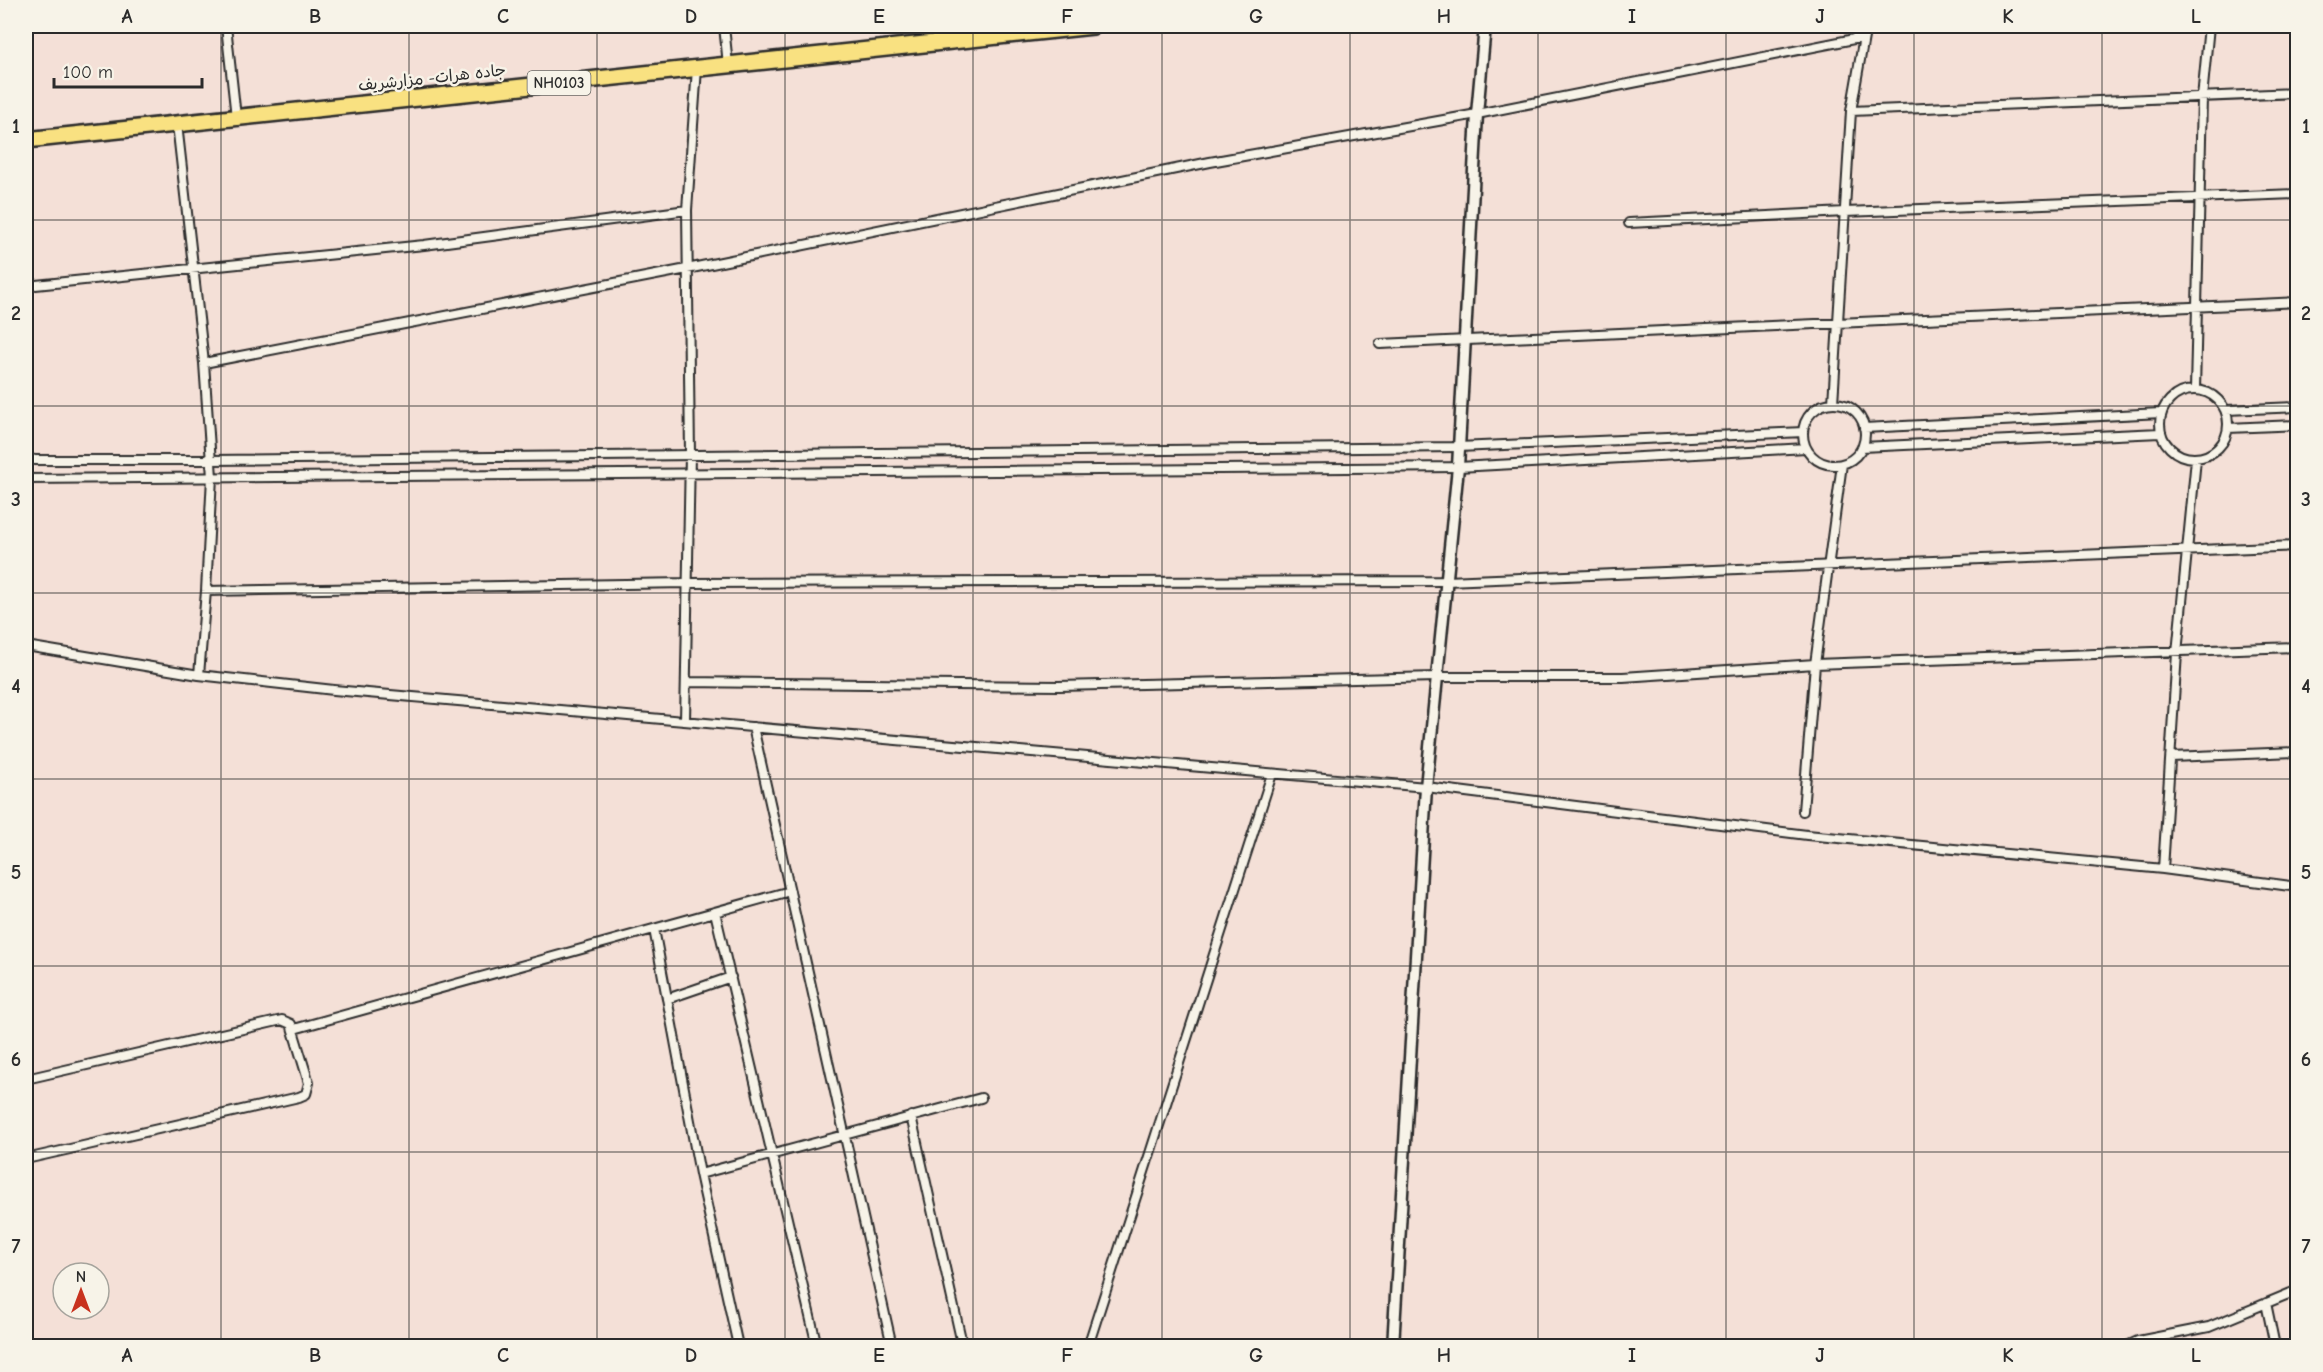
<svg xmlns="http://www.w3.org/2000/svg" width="2323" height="1372" viewBox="0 0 2323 1372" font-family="'Comic Neue','Playpen Sans Arabic',sans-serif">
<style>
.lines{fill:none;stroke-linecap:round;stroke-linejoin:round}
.street-casing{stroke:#2b2b2b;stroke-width:12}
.secondary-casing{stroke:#2b2b2b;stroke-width:15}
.highway-casing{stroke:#2b2b2b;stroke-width:20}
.street{stroke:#f7f3e8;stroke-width:8}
.secondary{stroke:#f7f3e8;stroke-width:10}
.highway{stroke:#f9e181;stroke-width:15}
.grid{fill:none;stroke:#2b2b2b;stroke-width:1.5;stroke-opacity:0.55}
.labels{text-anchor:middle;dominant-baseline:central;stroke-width:5;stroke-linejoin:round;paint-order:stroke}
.shield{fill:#f7f3e8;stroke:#686764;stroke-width:1.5}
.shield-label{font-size:15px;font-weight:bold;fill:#2b2b2b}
.street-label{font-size:16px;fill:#2b2b2b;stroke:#f7f3e8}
.neatline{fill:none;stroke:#2b2b2b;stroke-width:2}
.grid-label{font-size:20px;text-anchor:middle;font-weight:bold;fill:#2b2b2b}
</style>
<rect width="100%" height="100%" fill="#f4e0d7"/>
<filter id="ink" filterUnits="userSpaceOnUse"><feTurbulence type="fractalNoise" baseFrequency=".0167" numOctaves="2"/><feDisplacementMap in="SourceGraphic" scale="12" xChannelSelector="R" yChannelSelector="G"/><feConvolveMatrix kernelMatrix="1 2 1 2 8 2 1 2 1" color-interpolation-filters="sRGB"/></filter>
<g filter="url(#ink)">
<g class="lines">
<g class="street-casing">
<path id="street" d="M226,26L236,117
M724,26L728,65
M1851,111L2298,93
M177,124L204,363L212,477L206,591L199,675
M1629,223L1845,212L2298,194
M26,286L424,245L687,210
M1380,344L2298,302
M204,363L687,269L1210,162L1477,114L1864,37L1851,111L1833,403
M2160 424a34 34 0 1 1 68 0a34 34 0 1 1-68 0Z
M2195,390L2202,98L2209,26
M1803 434a31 31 0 1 1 62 0a31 31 0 1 1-62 0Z
M2226,410L2298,407
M1864,428L2161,413
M2228,428L2298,425
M1862,447L2160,433
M26,458L35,460H211L1458,447L1803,432
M26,479L1458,467L1806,448
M206,591L687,583L1446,581L2298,546
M26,646L199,675L334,690L1426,787L1807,835L2163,869L2298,887
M686,682L1059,686L1437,677H1623L1815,664L2298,647
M685,721L690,454L687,210L697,68
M753,727L892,1346
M2171,757L2298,752
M1803,811L1815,664L1842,464
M2163,869L2177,653L2196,459
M715,912L817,1346
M654,929L700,1174L738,1346
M667,999L731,977
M294,1029L790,891
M26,1079L282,1020L291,1024L309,1083L306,1094L299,1097L26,1159
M911,1116L961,1339
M700,1174L981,1098
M2266,1303L2275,1346
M1088,1346L1272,774
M2127,1346L2138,1341L2209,1327L2298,1290"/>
</g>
<g class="secondary-casing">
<path id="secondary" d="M1393,1346L1426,787L1458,467L1477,114L1485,26"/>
</g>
<g class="highway-casing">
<path id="highway" d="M26,140L1093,26"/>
</g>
<use href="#street" class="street"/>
<use href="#secondary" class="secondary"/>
<use href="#highway" class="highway"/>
</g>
</g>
<path class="grid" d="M221,26V1346M409,26V1346M597,26V1346M785,26V1346M973,26V1346M1162,26V1346M1350,26V1346M1538,26V1346M1726,26V1346M1914,26V1346M2102,26V1346M26,220H2298M26,406H2298M26,593H2298M26,779H2298M26,966H2298M26,1152H2298"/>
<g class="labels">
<rect class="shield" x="527.5" y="71" width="63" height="24" rx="4.5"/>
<g class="shield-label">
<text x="559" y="83">NH0103</text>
</g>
<g class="street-label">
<text transform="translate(432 78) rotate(-6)">جاده هرات- مزارشریف</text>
</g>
</g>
<rect width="2323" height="1372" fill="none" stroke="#f7f3e8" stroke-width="66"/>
<g transform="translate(81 1291)"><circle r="28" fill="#f7f3e8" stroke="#a5a39c" stroke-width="1.5"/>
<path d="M0-4.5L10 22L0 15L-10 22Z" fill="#c8321e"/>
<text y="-9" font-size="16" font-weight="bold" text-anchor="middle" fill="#2b2b2b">N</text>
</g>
<path d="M54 78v9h148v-9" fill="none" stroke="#2b2b2b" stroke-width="3"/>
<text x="63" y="78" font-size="18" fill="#2b2b2b" stroke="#f7f3e8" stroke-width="4.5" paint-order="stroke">100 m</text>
<rect x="33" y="33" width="2257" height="1306" class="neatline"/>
<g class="grid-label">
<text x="127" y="23">A</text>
<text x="315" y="23">B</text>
<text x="503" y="23">C</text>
<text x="691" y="23">D</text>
<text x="879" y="23">E</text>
<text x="1067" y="23">F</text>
<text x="1256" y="23">G</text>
<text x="1444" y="23">H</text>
<text x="1632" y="23">I</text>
<text x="1820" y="23">J</text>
<text x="2008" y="23">K</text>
<text x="2196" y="23">L</text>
<text x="16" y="133">1</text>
<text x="2306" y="133">1</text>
<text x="16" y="320">2</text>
<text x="2306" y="320">2</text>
<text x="16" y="506">3</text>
<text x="2306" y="506">3</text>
<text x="16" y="693">4</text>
<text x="2306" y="693">4</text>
<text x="16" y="879">5</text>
<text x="2306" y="879">5</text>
<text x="16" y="1066">6</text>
<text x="2306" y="1066">6</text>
<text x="16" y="1253">7</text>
<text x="2306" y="1253">7</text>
<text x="127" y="1362">A</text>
<text x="315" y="1362">B</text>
<text x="503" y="1362">C</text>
<text x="691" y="1362">D</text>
<text x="879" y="1362">E</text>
<text x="1067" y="1362">F</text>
<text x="1256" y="1362">G</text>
<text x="1444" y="1362">H</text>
<text x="1632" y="1362">I</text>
<text x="1820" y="1362">J</text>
<text x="2008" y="1362">K</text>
<text x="2196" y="1362">L</text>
</g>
</svg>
